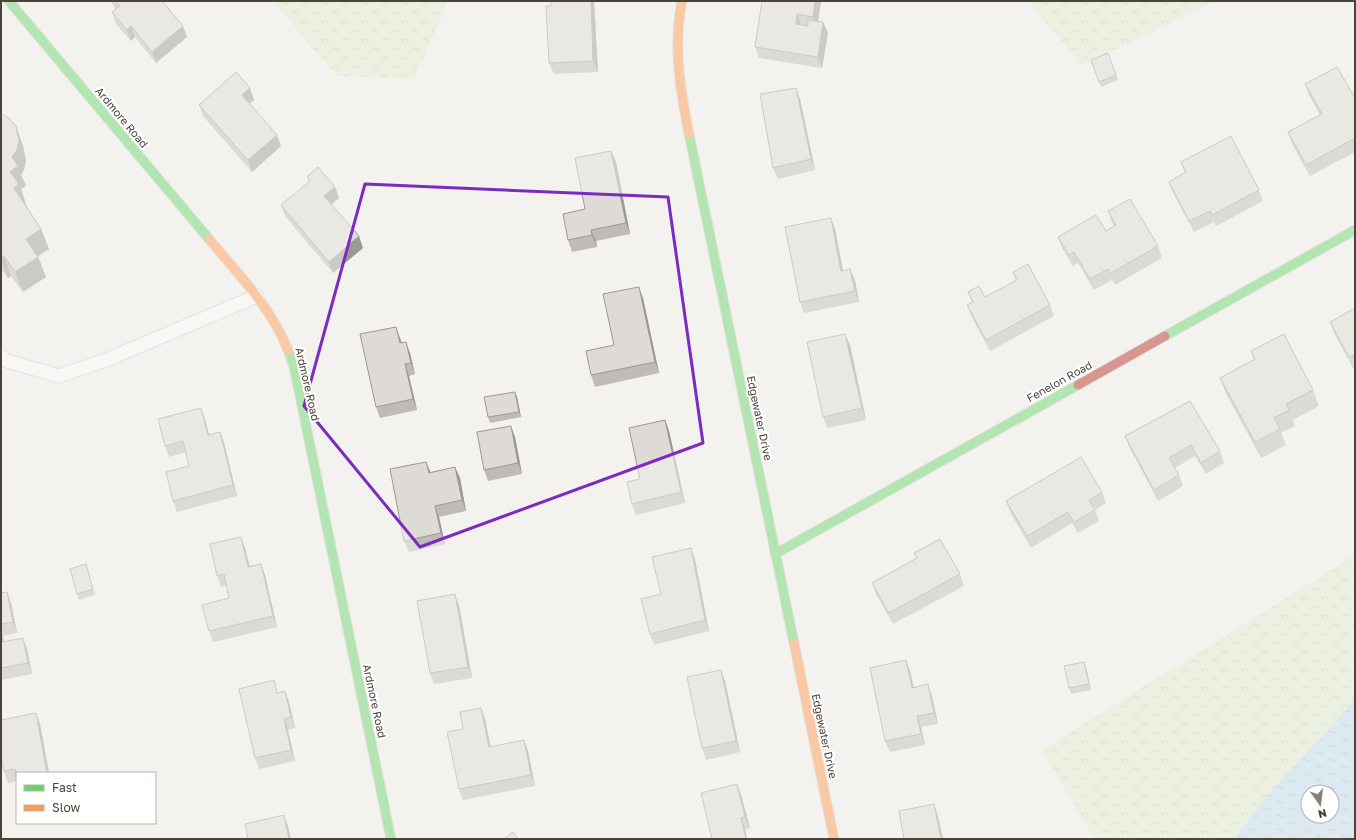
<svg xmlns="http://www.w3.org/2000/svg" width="1356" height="840" viewBox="0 0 1356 840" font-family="'Golos Text',sans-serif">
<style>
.park{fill:url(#park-crowns);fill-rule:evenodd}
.water{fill:url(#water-ripples);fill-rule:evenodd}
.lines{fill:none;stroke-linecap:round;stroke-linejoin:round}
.lane-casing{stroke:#d2d0cb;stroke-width:15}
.fast-casing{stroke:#d3cfc5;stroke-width:11}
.slow-casing{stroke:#d3cfc5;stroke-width:11}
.jam-casing{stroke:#d3cfc5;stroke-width:11}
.lane{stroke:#fdfdfc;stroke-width:13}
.fast{stroke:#63d668;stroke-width:9}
.slow{stroke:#ff974d;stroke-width:9}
.jam{stroke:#b3261e;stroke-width:9}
.wall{fill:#bfbcb8}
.shaded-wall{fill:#9b9996}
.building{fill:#dedbd6;stroke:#9b9996}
.marked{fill:none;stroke:#7b2cbf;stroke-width:3;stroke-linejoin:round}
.labels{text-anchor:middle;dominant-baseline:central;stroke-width:4;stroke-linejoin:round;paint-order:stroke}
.street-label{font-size:11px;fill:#4b4439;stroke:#fff}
</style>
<defs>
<pattern id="park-crowns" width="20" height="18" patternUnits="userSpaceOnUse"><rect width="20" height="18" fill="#e1eecf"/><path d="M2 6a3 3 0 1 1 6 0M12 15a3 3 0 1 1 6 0" fill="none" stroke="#c3cdb2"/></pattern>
<pattern id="water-ripples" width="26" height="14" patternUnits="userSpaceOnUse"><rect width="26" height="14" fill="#c0ddf1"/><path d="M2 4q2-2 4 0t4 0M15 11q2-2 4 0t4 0" fill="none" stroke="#a6bfcf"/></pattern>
</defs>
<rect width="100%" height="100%" fill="#f4f2ee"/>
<path class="park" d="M273,1H448L414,79L336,76Z
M1028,1H1215L1082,66Z
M1355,555V839H1094L1042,750ZM1308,792H1332V816H1308Z"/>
<path class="water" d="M1355,700V839H1234L1270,792ZM1308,792H1332V816H1308Z"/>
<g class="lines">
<g class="lane-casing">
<path id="lane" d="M1,356L7,361L59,376L106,360L257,296"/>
</g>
<g class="fast-casing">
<path id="fast" d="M9,1L209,239
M689,134L794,643
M1165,336L1355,230
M288,350L294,367L391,839
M775,554L1078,385"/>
</g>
<g class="slow-casing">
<path id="slow" d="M682,1C673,46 680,89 689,134
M209,239C238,274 271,307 288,350
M794,643L834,839"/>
</g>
<g class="jam-casing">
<path id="jam" d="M1078,385L1165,336"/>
</g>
<use href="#lane" class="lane"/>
<use href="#fast" class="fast"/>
<use href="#slow" class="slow"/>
<use href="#jam" class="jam"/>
</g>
<path class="wall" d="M111,1H162L187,37L156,63L135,37L131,41L116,24L112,12L116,9L113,5Z
M594,1L598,72L554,74L549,63L551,6Z
M762,1H821L818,21L823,22L828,33L822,68L759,58L755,47Z
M1108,53L1118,80L1101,87L1091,60Z
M1305,84L1355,98V152L1310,176L1292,144L1288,132L1320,115L1309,95Z
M250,88L254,100L250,104L281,146L252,172L203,116L199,105Z
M800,99L815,170L778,179L773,168Z
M1,113L16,126L23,146L26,161L24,170L21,175L26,186L21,189L26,204V205L41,229L49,249L38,256L46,277L23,292L11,276L8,278L1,269Z
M611,151L616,162L630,234L596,241L597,247L572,252L568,240L585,209Z
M1181,162L1259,190L1263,201L1216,226L1214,222L1194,232L1173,193L1169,182L1185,173Z
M307,177L335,187L339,198L331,204L363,248L333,273L285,216L281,205L309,182Z
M1108,211L1158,246L1162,258L1115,285L1112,280L1094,290L1078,263L1073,266L1062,248L1058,237L1106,231L1114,227L1112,223Z
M835,229L843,270L855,280L859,302L804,313L800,302Z
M1013,272L1050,305L1054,316L990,351L971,316L967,305L972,302L968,292L985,297L1016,281Z
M643,298L659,373L595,387L591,375L614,345Z
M1355,308V367L1353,368L1334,333L1330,322Z
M845,334L850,345L866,420L827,428L823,417Z
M400,338L402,343L410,353L415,374L409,376L417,410L380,418L376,407Z
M1251,351L1313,390L1319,406L1293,420L1295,426L1281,433L1286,445L1261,458L1226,394L1220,378L1254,360Z
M517,397L521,417L490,423L488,417Z
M1190,401L1220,451L1224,463L1206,474L1195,456L1175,468L1179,475L1183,486L1158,501L1129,447L1125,436Z
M205,419L209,435L220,432L224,443L237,496L177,512L173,501L189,466L186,452L169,457L165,446Z
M665,420L669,431L685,503L636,515L632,504L640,479Z
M515,437L522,474L488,481L484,470Z
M426,462L430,472L455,467L460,478L466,511L439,517L445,544L409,552L404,541Z
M1102,492L1106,503L1095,510L1099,521L1078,533L1072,523L1031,548L1010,512L1006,501Z
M241,537L245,548L250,566L261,564L265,575L277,627L213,642L209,631L229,598L227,586L221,587L217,576Z
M691,548L695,560L709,631L654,645L650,634L661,594Z
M914,553L960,574L964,586L893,624L876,594L872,583L916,559Z
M86,564L95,595L79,600L77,594Z
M1,593L11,603L17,633L3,636L4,641L27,649L32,674L1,680Z
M459,605L472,678L434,684L430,673Z
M906,660L910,671L914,687L932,696L938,724L921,727L925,745L890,752L885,741Z
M1086,667L1091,690L1071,694L1069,688Z
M725,681L740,752L706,760L702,748Z
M278,692L289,702L295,728L288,730L295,761L259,769L255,758Z
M36,713L40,724L49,773H17V781L8,783L4,771Z
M485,719L491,747L524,740L528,751L535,786L463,800L459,789L463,729Z
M737,784L741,795L750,828L712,839Z"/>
<path class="shaded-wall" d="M591,1H594L598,72L593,61Z
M815,1H821L817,28L813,17Z
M797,14L801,25L796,24Z
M823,22L828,33L822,68L818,57Z
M131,26L135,37L131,41L127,30Z
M183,26L187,37L156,63L152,52Z
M250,88L254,100L246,106L242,95Z
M796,88L800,99L815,170L811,159Z
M16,126L23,146L26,161L24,170L21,175L26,186L21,189L26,204L21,208L14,188L10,172Z
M277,135L281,146L252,172L248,160Z
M611,151L616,162L630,234L626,223Z
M335,187L339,198L328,207L324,196Z
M831,218L835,229L845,282L841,271Z
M41,229L49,249L33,259L26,239Z
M591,230L596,241L597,247L592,235Z
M359,236L363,248L333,273L329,262Z
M4,256L11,276L8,278L1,260V258Z
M38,257L46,277L23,292L15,272Z
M850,269L855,280L859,302L855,291Z
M639,287L643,298L659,373L655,362Z
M396,327L400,338L404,354L400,343Z
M845,334L850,345L866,420L862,408Z
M406,342L410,353L415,374L411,363Z
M405,364L409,376L417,410L413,399Z
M515,392L517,397L521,417L519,412Z
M201,408L205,419L212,446L208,435Z
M665,420L669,431L685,503L681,492Z
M511,426L515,437L522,474L518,463Z
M220,432L224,443L237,496L233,485Z
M426,462L431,473H429Z
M455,467L460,478L466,511L462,500Z
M435,506L439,517L445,544L441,533Z
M241,537L245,548L252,578L248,567Z
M691,548L695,560L709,631L705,620Z
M261,564L265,575L277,627L273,616Z
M7,592L11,603L17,633L13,622Z
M455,594L459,605L472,678L468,667Z
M1,631L3,636L6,653L2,642L1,636Z
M23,638L27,649L32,674L28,663Z
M906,660L910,671L916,699L912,688Z
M1084,662L1086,667L1091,690L1089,684Z
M721,670L725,681L740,752L736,741Z
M928,684L932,696L938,724L934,713Z
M285,691L289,702L295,728L291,717Z
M481,708L485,719L493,759L489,747Z
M36,713L40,724L49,773H47Z
M917,716L921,727L925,745L921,734Z
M284,719L288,730L295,761L291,750Z
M524,740L528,751L535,786L531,775Z
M737,784L741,795L750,828L745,817Z
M934,804L938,816L943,839H941Z
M284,815L288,826L291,839H289Z
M741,818L745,829L747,839H746Z"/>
<path class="building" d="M115,1H162L183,26L152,52L131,26L127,30L112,12L120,6Z
M551,1H591L593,61L549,63L546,6H551Z
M762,1H815L813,17L797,14L796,24L808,26V20L823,22L818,57L755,47Z
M1108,53L1116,75L1099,82L1091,60Z
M1337,67L1355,98V138L1306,165L1288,132L1322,114L1305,84Z
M236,72L250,88L242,95L277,135L248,160L199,105Z
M796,88L811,159L773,168L760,94Z
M1,113L2,114L10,119L16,126L19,141L17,150L12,157L18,166L10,172L19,184L14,188L41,229L26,239L38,257L15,272L4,256L1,258Z
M1231,136L1259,190L1212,215L1210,211L1189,221L1169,182L1186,172L1181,162Z
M611,151L626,223L591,230L592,235L568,240L563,214L585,209L575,158Z
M318,167L335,187L324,196L359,236L329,262L281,205L310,181L307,177Z
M1130,199L1158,246L1111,273L1108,269L1090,279L1074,252L1069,255L1058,237L1096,215L1106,231L1116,225L1108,211Z
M831,218L841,271L850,269L855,291L800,302L785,227Z
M1028,264L1050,305L986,340L967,305L973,302L968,292L979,286L985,297L1017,280L1013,272Z
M639,287L655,362L591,375L586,351L614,345L603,294Z
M1355,308V354L1349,357L1330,322Z
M396,327L400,343L406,342L411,363L405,364L413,399L376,407L360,334Z
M845,334L862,408L823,417L807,342Z
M1284,334L1313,390L1286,404L1289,410L1274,418L1280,429L1255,442L1220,378L1255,359L1251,351Z
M515,392L519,412L488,417L484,397Z
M1190,401L1220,451L1201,463L1191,445L1169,458L1179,475L1154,490L1125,436Z
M201,408L208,435L220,432L233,485L173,501L166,472L189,466L183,441L165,446L158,419Z
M665,420L681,492L632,504L627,482L640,479L629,428Z
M511,426L518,463L484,470L477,432Z
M1081,457L1102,492L1089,500L1095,510L1074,522L1068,512L1027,536L1006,501Z
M426,462L429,473L455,467L462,500L435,506L441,533L404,541L390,469Z
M241,537L248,567L261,564L273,616L209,631L202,605L229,598L224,574L217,576L210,544Z
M940,539L960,574L889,613L872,583L917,558L914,553Z
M691,548L705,620L650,634L641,599L661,594L652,557Z
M86,564L93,589L77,594L70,569Z
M7,592L13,622L1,624V593Z
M455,594L468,667L430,673L417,601Z
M1,636L2,642L23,638L28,663L1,668Z
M906,660L912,688L928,684L934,713L917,716L921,734L885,741L870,668Z
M1084,662L1089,684L1069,688L1064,666Z
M721,670L736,741L702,748L687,677Z
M274,680L277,693L285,691L291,717L284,719L291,750L255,758L239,689Z
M481,708L489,747L524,740L531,775L459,789L447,732L463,729L460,712Z
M36,713L47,773H17V780L15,769L4,771L1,756V720Z
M737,784L745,817L741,818L746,839H712L701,793Z
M934,804L941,839H904L899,811Z
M284,815L289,839H248L245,824Z
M513,832L518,839H504Z"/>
<path d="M0 0H1356V840H0ZM365,184L668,197L703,443L420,547L304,406Z" fill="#f4f2ee" fill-opacity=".55" fill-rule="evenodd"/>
<path class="marked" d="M365,184L668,197L703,443L420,547L304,406Z"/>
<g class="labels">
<g class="street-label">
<text transform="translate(122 117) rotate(50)">Ardmore Road</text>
<text transform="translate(1059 381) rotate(-29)">Fenelon Road</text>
<text transform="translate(308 384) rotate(77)">Ardmore Road</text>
<text transform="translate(760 418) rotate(78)">Edgewater Drive</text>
<text transform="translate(375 701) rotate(78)">Ardmore Road</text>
<text transform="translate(825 736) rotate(78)">Edgewater Drive</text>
</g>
</g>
<rect width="1356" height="840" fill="none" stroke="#4b4439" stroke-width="4"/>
<rect x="16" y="772" width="140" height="52" fill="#ffffff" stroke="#b7b4b0"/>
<rect x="24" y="785" width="20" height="6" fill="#63d668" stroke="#b7b4b0"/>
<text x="52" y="792" font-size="12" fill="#4b4439">Fast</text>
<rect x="24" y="805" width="20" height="6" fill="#ff974d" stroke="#b7b4b0"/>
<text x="52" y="812" font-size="12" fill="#4b4439">Slow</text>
<g transform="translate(1320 804) rotate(166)"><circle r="19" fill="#ffffff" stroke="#b7b4b0"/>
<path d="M0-3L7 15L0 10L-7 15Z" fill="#868178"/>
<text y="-6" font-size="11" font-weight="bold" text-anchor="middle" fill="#4b4439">N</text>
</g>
</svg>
